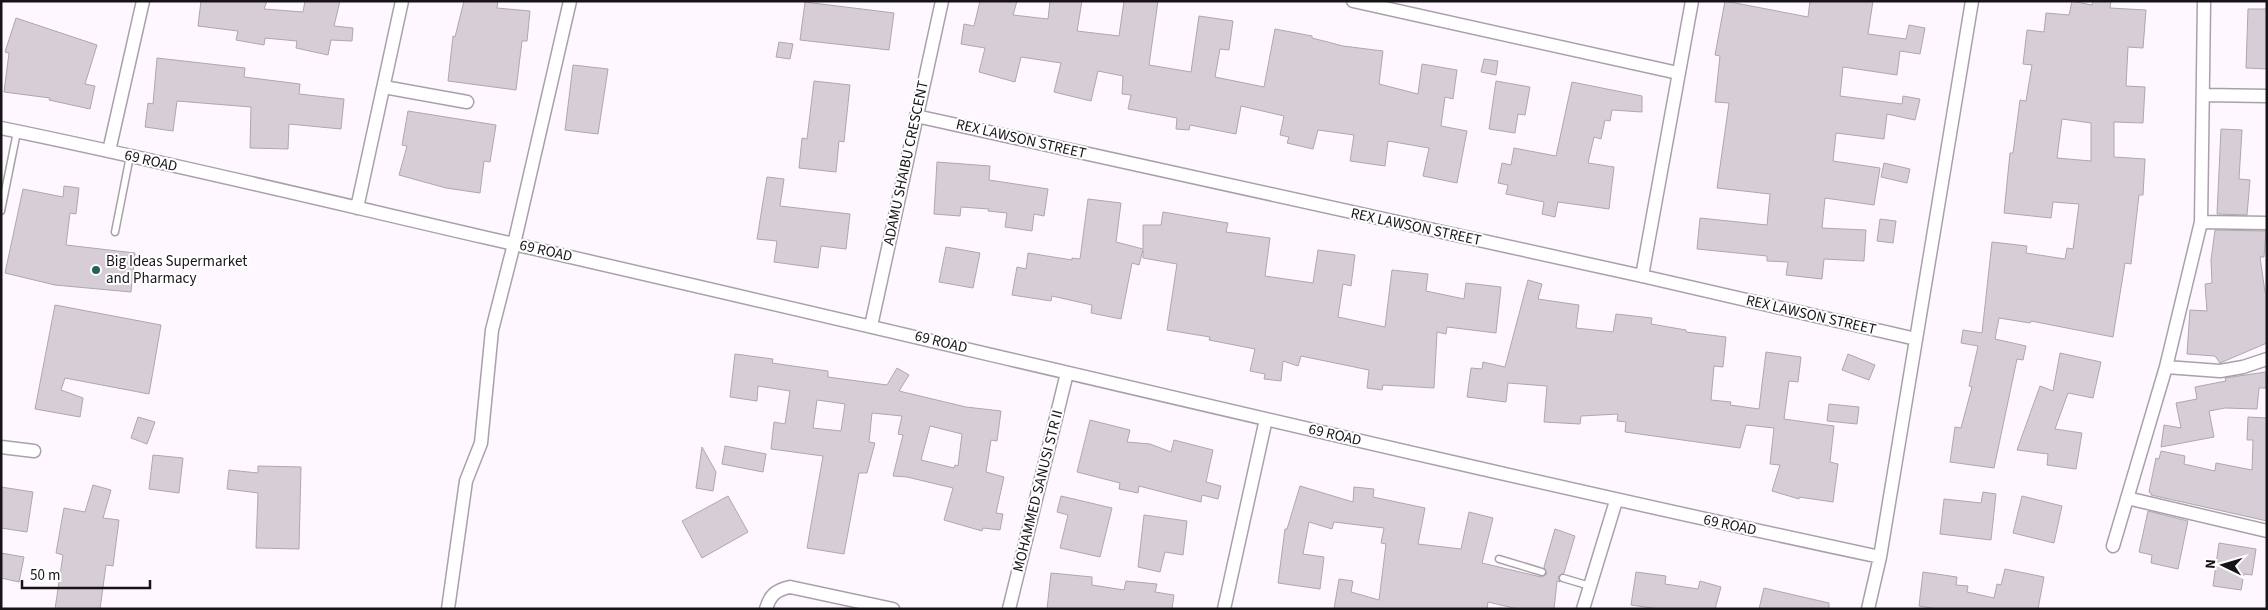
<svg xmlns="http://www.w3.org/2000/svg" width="2268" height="610" viewBox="0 0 2268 610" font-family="'Source Sans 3',sans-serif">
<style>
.building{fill:#d6cdd7;stroke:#afa7b0;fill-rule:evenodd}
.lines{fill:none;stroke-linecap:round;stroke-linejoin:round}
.service-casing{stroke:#a9a1aa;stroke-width:9}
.minor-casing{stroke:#a9a1aa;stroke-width:15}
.service{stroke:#fff;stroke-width:6}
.minor{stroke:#fff;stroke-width:12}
.poi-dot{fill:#1f6456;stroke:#fff;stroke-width:2}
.labels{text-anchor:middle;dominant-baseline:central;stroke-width:4;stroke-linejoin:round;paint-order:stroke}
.street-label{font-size:15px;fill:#161417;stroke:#fff}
.poi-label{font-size:15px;fill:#161417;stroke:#fff;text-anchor:start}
</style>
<rect width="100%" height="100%" fill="#fef7ff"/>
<path class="building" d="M201,1H267L264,9L303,12L305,1H340L334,26L353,28L352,41L331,40L328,55L296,48L297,41L265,38L264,45L236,40L238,31L198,26Z
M464,1H498L497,8L530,11L527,41H522L516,90L448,81L453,36L455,37Z
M980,1H1017L1013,15L1048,19L1050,1H1082L1077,31L1119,36L1124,1H1158L1149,65L1191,72L1199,16L1233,21L1229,50L1220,49L1215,77L1264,87L1275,29L1312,36V38L1343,46L1383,51L1379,84L1418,94L1422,64L1457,70L1453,99L1445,97L1441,126L1467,131L1457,183L1423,176L1429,148L1388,141L1385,166L1350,161L1354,135L1318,130L1313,149L1287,143L1289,137L1280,135L1284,116L1241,106L1236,134L1190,125L1189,130L1176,129L1177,118L1128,109L1131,95L1122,94L1123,76L1098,71L1091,101L1054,92L1061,63L1021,57L1015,82L979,72L985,48L961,44L964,24L974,26Z
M1725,1L1808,17L1810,1H1873L1868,34L1906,39L1909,25L1925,28L1920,54L1900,51L1897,75L1843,67L1840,96L1902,104L1903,96L1920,99L1915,120L1887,114L1884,139L1836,133L1833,161L1880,168L1874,205L1825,198L1822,228L1866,230L1864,261L1824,259L1822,279L1786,275L1788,262L1767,261V256L1697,249L1700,218L1767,225L1770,194L1717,188L1729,103L1715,102L1720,56L1715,55Z
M2072,1L2092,5L2093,1H2111L2110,8L2146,10L2143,48L2128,47L2126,86L2145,87L2143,123L2114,122V157L2145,159L2143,195H2139L2131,264L2125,263L2113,337L2031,321L2030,323L1999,318L1995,339L2026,346L2023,360L2017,359L1994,468L1950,462L1955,427L1961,428L1972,387L1969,386L1978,346L1961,343L1963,330L1982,333L1992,242L2027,246L2026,253L2065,259L2067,248L2073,249L2079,204L2053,202L2051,218L2004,213L2010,153H2013L2020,100L2026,101L2032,65L2023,64L2027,30L2044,32L2046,13L2069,15ZM2062,119L2091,123V161L2057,158Z
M805,2L894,13L889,50L800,40Z
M2248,9H2267V69L2246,68Z
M16,18L97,45L85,84L95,86L90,109L49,100L50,98L4,92L9,53L5,52Z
M779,42L793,44L790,59L776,57Z
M157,58L245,68L244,77L300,84L299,94L344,99L341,129L289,124L288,149L250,148L251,107L177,101L173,131L145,127L148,103L153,104Z
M1484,59L1498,61L1496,75L1481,72Z
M573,65L608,69L598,134L565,130Z
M814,81L850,85L844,142L839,141L836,172L799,168L802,138L807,139Z
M1496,81L1530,87L1525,115L1518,114L1515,133L1489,129Z
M1572,82L1642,96V112L1612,110L1610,121L1605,120L1601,139L1594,137L1588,163L1614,167L1609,209L1558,202L1555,217L1542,214L1544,202L1506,194L1508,185L1498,183L1502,163L1511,165L1514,148L1556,156Z
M408,111L496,125L490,162L484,161L480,193L446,188L399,175L407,146L402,145Z
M2221,129L2242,130L2239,179L2250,180L2247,215L2217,214Z
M937,162L990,166L989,180L1048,189L1044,216L1034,214L1032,231L1005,227L1007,213L988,211L989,209L961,207L960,216L934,214Z
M1884,163L1910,169L1907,183L1881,177Z
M767,177L784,179L780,206L850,214L846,249L821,246L818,268L774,262L777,241L757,239Z
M64,186L79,188L76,214L70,213L66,245L135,253L131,292L55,285L5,273L23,189L63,197Z
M1088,199L1121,203L1116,242L1143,249V225H1161L1163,212L1228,223L1226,232L1270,238L1265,276L1313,283L1318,250L1355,255L1351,286L1343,284L1338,317L1385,327L1392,270L1428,274L1426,291L1464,299L1466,283L1501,287L1496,333L1447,327L1446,334L1437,332L1434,388L1383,385L1382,390L1367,388L1369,370L1301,356L1298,366L1283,361L1281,381L1264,379L1265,374L1250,371L1255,349L1209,340L1210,337L1167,330L1177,264L1143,258V250L1139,265L1132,263L1121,319L1091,313L1092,305L1052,296L1051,301L1012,295L1017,267L1026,269L1028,253L1072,260V258L1080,259Z
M1880,219L1896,221L1893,243L1877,241Z
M2215,230L2266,231L2264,257H2260L2265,292H2267V343L2220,363L2215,356L2187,354L2190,310L2207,311L2205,284L2212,283L2211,260Z
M946,247L980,253L973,288L939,282Z
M1528,280L1542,284L1538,299L1579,305L1576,328L1613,332L1616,314L1652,318L1651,324L1686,330V332L1726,337L1723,367L1714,366L1711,400L1731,402L1730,405L1759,409L1766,352L1801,357L1798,382L1789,381L1784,419L1834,426L1830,462L1838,464L1833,502L1799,497V499L1772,491L1780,465L1770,464L1774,428L1746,425L1740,448L1625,432L1626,422L1617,421L1618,414L1581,416L1580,424L1544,422L1547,386L1508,383L1506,402L1467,397L1471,368L1482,369L1483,362L1505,367Z
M55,305L161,325L149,394L65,378L61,390L83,398L80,417L35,409Z
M2060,353L2101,362L2093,398L2068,393L2055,429L2082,433L2076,469L2047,465L2048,454L2017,450L2040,386L2053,391Z
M735,354L773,359L772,363L828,371V377L887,385L897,368L909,375L899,391L966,407L1001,411L997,441L991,440L986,472L1004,477L996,513L1003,514L1000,530L983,528L982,531L944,520L953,488L907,477L893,476L903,435L898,434L902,416L872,413L869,442L875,443L867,473H859L844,554L807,548L823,456L771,449L774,422L785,424L790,391L758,386L757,401L730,397ZM817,400L845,404L841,431L813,428ZM930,426L962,434L958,466L955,465L954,468L921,460Z
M1848,354L1875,365L1869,380L1842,370Z
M2266,372V388H2259L2257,409L2225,408L2209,411L2214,437L2161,447L2164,425L2181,428L2176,403L2197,399L2195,387L2226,381L2225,378Z
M1829,404L1859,407L1857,424L1827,421Z
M138,417L155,422L147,444L131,438Z
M2248,417L2267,418V521L2151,495V493L2149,492L2156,458L2159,459L2161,451L2185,456L2184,464L2215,471L2216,463L2252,470L2253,440H2247Z
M1090,420L1130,430L1127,442L1150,444L1171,452L1174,440L1213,450L1206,482L1221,486L1218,499L1202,495L1201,502L1139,486L1138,493L1119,489L1120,483L1077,472Z
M725,446L766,454L763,472L722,464Z
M702,447L716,472L713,491L696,488Z
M153,455L183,458L179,493L149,489Z
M258,466L301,467L299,549L256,548L258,493L227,489L229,470L258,473Z
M93,485L111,490L103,518L119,520L113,566L106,565L100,609H55L63,555L56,553L64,508L85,512Z
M1300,486L1353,502L1354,487L1374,489L1373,497L1425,508L1418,544L1461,549L1469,512L1493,518L1482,563L1541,577L1547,574L1544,567L1555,529L1575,536L1564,573L1558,577L1560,582L1557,581L1554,609H1518L1488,602L1487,609H1334L1339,579L1353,581L1351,592L1379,600L1386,544L1381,543L1384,528L1334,522L1332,529L1309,522L1303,554L1324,557L1320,589L1278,583L1285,529H1287Z
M1,487L33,492L27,532L1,528Z
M1983,492L1996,494L1991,540L1940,534L1944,499L1981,503Z
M728,496L748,532L702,558L682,521Z
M1061,496L1112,508L1100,557L1060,548L1068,515L1057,512Z
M2022,496L2062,506L2054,543L2013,533Z
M2148,511L2188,521L2178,569L2151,563L2152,555L2139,552Z
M1144,515L1187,521L1183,555L1165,552L1160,572L1138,567Z
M2219,543L2256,549L2252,575L2244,574L2241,590L2213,586Z
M1,553L24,557L19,582L1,578Z
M2005,569L2044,577L2038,609H1937L1919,606L1923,572L1957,577L1956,585L1968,586L1967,592L1994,598L1997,584L2001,585Z
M1636,572L1666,576L1665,584L1698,589L1700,581L1721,587L1715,609H1659L1631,605Z
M1051,573L1092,577V585L1124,590L1126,581L1157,584L1155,592L1174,595L1172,609H1047Z
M1764,588L1829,603V609H1759Z"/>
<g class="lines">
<g class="service-casing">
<path id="service" d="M1,211L17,132
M115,232L130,156
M1499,559L1542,572
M1563,578L1590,586"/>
</g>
<g class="minor-casing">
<path id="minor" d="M1353,1L1678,73
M384,87L467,102
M2203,95L2267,96
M916,116L1642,276L1916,339
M1,128C162,161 323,200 483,237C949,343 1412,457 1880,557
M109,151L143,1
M357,208L402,1
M2201,222L2267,223
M1642,276L1692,1
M871,326L942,1
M2166,367L2220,371L2243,367L2267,359
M1,447L34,451
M2127,498L2267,531
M2113,546L2166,367L2201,222L2204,1
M448,609L466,481L481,443L492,330L514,244L570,1
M766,609C770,595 776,590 790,587L893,609
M1009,609L1067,373
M1224,609L1266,419
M1583,609L1616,501
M1868,609L1880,557L1972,1"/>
</g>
<use href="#service" class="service"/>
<use href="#minor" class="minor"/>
</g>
<circle class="poi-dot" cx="96" cy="270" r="5"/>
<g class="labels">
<g class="street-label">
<text transform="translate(1021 139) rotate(13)">REX LAWSON STREET</text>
<text transform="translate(151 161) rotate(13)">69 ROAD</text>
<text transform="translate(906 163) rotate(-78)">ADAMU SHAIBU CRESCENT</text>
<text transform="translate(1416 227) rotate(12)">REX LAWSON STREET</text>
<text transform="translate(546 251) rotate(13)">69 ROAD</text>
<text transform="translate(1811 315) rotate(13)">REX LAWSON STREET</text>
<text transform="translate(941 342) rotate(14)">69 ROAD</text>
<text transform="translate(1335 435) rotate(13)">69 ROAD</text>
<text transform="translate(1038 491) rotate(-76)">MOHAMMED SANUSI STR II</text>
<text transform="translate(1730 525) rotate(12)">69 ROAD</text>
</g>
<g class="poi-label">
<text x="106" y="261">Big Ideas Supermarket<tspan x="106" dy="17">and Pharmacy</tspan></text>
</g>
</g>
<rect width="2268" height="610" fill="none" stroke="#161417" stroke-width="5"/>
<g transform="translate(2223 565) rotate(275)" stroke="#ffffff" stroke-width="4" paint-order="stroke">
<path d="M0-4L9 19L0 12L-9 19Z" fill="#161417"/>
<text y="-8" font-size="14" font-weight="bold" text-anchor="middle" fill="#161417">N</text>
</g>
<path d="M22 580v8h128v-8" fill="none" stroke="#161417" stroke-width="2.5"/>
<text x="30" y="580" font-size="15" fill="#161417" stroke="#ffffff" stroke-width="4" paint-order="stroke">50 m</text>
</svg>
